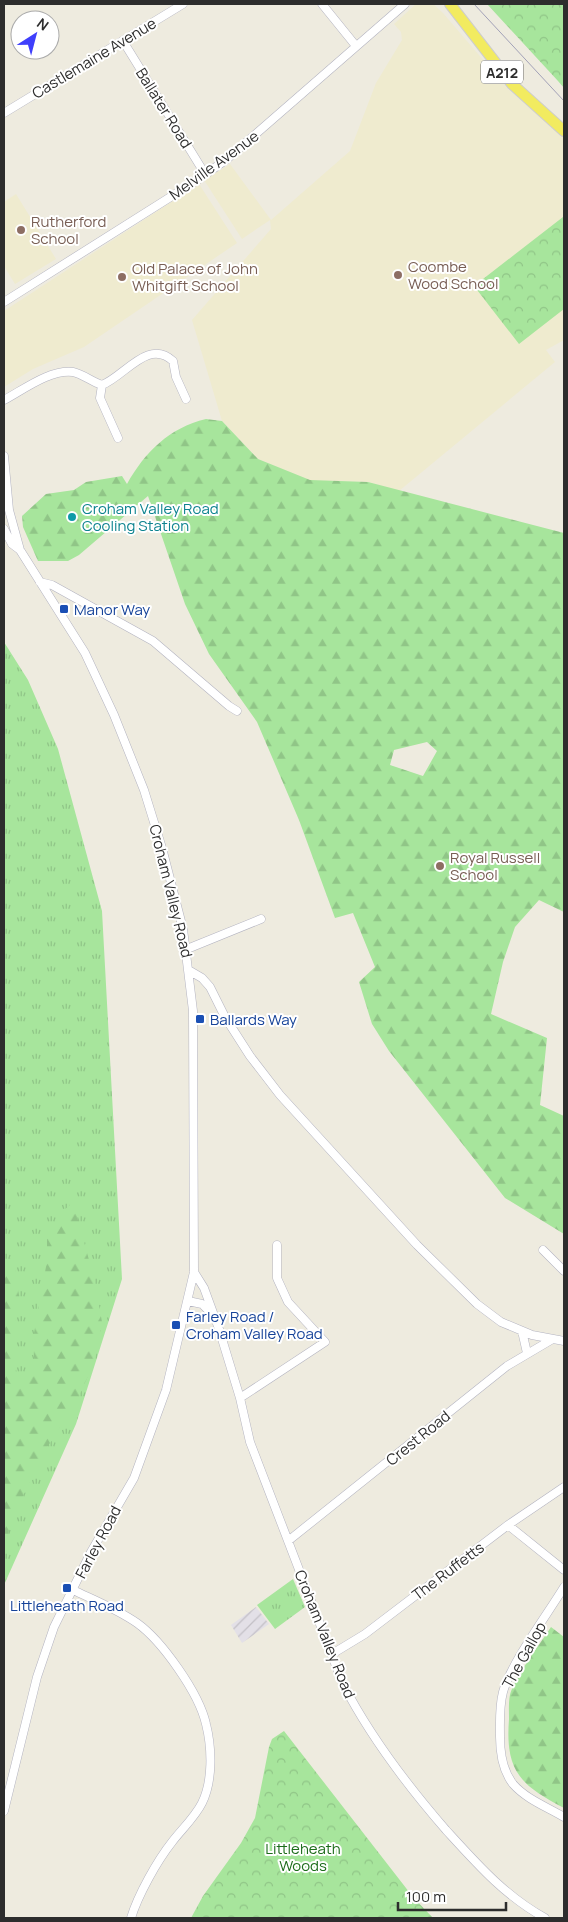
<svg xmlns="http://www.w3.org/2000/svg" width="568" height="1922" viewBox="0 0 568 1922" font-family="Manrope,sans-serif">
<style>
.industrial{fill:url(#industrial-furrows)}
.education{fill:#efebcf}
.grass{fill:url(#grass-tufts)}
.forest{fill:url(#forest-firs);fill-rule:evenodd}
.park{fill:url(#park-crowns)}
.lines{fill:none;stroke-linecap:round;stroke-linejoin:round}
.minor-casing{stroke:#b3b3c0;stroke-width:9}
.major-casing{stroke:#cdcdcd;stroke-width:12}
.minor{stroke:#fff;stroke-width:8}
.major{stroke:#f2eb60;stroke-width:10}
.tram{stroke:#a2a1b7;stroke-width:1}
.education-dot{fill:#8d6e63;stroke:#fff;stroke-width:2}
.culture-dot{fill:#0f9aa8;stroke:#fff;stroke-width:2}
.transit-dot{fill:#1a4fb4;stroke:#fff;stroke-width:2}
.labels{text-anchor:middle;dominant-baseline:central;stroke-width:4;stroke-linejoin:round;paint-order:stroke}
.shield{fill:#fff;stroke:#6c6c6c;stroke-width:1}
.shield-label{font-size:14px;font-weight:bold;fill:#2d2d2d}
.street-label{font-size:15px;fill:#2d2d2d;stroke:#fff}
.education-label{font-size:15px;fill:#785e54;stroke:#fff;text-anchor:start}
.culture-label{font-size:15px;fill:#0d838f;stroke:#fff;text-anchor:start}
.transit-label{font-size:15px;fill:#164399;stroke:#fff;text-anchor:start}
.park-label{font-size:15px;fill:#1c6c1a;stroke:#fff}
</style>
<defs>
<pattern id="industrial-furrows" width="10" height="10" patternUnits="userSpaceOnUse" patternTransform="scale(1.25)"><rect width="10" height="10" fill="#e3e0e7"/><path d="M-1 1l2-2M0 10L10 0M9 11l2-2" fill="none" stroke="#c3c0c6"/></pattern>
<pattern id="grass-tufts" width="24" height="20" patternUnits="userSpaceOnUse" patternTransform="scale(1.25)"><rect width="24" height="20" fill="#a7e59c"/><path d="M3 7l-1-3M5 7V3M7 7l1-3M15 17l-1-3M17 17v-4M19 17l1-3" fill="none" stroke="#90c587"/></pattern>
<pattern id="forest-firs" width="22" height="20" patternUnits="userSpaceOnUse" patternTransform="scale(1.25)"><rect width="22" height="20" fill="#a7e59c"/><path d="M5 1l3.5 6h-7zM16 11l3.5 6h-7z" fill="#90c587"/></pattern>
<pattern id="park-crowns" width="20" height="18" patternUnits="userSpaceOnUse" patternTransform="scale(1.25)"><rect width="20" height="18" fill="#a7e59c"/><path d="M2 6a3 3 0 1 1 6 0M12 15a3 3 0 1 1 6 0" fill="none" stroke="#90c587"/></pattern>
</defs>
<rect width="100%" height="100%" fill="#eeebdf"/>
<path class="industrial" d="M256,1607L269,1624L242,1643L231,1625Z"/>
<path class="education" d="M416,4H433L443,13L508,89L564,138V340L546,350L555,362L399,491L368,482L310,481L258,459L222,421L192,320L271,229L270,220L242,239L204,180L230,164L271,220L350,151L376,83L402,40L401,32L394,24Z
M199,184L237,243L84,347L33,369L4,387V311Z
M16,194L56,259L15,284L4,266V202Z"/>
<path class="grass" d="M4,642L28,680L58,749L102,911L122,1279L76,1424L4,1585Z
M293,1579L305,1607L275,1629L257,1605Z"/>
<path class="forest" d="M206,419L222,421L258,459L310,480L368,482L564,533V912L539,900L515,927L503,962L491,1014L547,1038L540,1105L564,1116V1234L505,1198L389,1051L372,1024L359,982L375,967L353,913L335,918L299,820L257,722L209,654L185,604L148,496L79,555L68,561H38L23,527L22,516L46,494L74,490L86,482L122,476L127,484C145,452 169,428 206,419ZM427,742L437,751L423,776L390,765L394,750Z
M73,1202L94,1278L102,1322L95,1361L76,1402L41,1457L12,1520L4,1548V1263L10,1258C33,1298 0,1341 17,1372C19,1375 25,1379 28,1381L35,1373L33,1339L47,1261V1239L58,1216Z
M551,1627L564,1637V1808C520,1785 505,1771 509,1719C509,1710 508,1697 512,1689C522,1667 538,1647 551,1627Z"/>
<path class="park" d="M487,4H564V88L558,81Z
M563,217L564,309L519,344L474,286Z
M284,1731L413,1897L433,1918H191L203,1896L241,1843L255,1818L269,1747L272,1739Z"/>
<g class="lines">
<g class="minor-casing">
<path id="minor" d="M322,4L356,46
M123,41L205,174
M4,113L183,4
M4,302L199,179L227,159L405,4
M102,385L100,398L118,438
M4,400C23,390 50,369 73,372C83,374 92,382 102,385C125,376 148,338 173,361L176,377L186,399
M4,456L9,510L20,550
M4,529L12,544L20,550L85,653L114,715L144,790L162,848L183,929L193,1011L194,1272L166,1390L134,1478L91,1552L54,1627L37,1677L4,1811
M40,582L52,585L153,641L229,706L237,711
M187,949L261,919
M190,971L202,978L210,987L225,1017L250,1056L280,1095L417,1245L477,1304L501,1322L532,1335L564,1341
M543,1250L564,1271
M194,1272L204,1288L219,1329L240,1398L250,1442L343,1684C371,1738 406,1784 446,1830C477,1864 505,1896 545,1918
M188,1301L202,1304L211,1313
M522,1331L527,1353
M240,1398L325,1342L288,1302L277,1278V1245
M508,1525L564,1570
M288,1541L507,1366L551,1340
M564,1587C547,1615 511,1663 503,1692C499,1707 500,1723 500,1737C500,1754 503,1771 513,1784C526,1799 547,1807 564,1817
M73,1590C94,1600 117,1609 137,1623C162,1641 199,1693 206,1724C212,1748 213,1781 202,1803C195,1817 182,1829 172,1842C157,1861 138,1895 131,1918
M332,1654L365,1634L508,1525L564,1487"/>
</g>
<g class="major-casing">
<path id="major" d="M450,4L512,84L564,131"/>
</g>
<use href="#minor" class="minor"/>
<use href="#major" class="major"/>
<path class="tram" d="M474,4L564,101"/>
</g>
<g class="education-dot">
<circle cx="21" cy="230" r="5"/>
<circle cx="398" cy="275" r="5"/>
<circle cx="122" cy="277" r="5"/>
<circle cx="440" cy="866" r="5"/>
</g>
<circle class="culture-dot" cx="72" cy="517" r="5"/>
<g class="transit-dot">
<rect x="59" y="604" width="10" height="10" rx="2.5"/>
<rect x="195" y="1014" width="10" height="10" rx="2.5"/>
<rect x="171" y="1320" width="10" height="10" rx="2.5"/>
<rect x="62" y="1583" width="10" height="10" rx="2.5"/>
</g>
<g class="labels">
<rect class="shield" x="481" y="60.5" width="42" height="23" rx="4"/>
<g class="shield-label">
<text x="502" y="72">A212</text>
</g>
<g class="street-label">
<text transform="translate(94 58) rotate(-31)">Castlemaine Avenue</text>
<text transform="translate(164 108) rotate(58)">Ballater Road</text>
<text transform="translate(214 165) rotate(-36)">Melville Avenue</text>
<text transform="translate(171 891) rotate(76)">Croham Valley Road</text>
<text transform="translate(418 1438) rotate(-39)">Crest Road</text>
<text transform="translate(98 1542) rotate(-62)">Farley Road</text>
<text transform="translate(448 1571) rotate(-37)">The Ruffetts</text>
<text transform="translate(325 1634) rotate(68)">Croham Valley Road</text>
<text transform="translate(524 1655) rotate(-61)">The Gallop</text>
</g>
<g class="education-label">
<text x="31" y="221">Rutherford<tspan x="31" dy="17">School</tspan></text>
<text x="408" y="266">Coombe<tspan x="408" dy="17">Wood School</tspan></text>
<text x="132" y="268">Old Palace of John<tspan x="132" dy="17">Whitgift School</tspan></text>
<text x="450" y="857">Royal Russell<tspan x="450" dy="17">School</tspan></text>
</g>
<g class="culture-label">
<text x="82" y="508">Croham Valley Road<tspan x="82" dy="17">Cooling Station</tspan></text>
</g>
<g class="transit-label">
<text x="74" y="609">Manor Way</text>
<text x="210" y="1019">Ballards Way</text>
<text x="186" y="1316">Farley Road /<tspan x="186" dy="17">Croham Valley Road</tspan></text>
<text x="67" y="1605" text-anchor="middle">Littleheath Road</text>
</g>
<g class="park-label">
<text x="303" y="1848">Littleheath<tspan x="303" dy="17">Woods</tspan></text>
</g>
</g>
<rect width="568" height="1922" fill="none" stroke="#2d2d2d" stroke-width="10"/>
<g transform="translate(35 35) rotate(36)"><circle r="24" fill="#ffffff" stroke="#ababab"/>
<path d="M0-4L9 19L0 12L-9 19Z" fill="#3f3ffc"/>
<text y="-8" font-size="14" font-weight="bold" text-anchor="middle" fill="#2d2d2d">N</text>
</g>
<path d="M398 1902v8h108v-8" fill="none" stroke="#2d2d2d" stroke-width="2.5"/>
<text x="406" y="1902" font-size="15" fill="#2d2d2d" stroke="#ffffff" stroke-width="4" paint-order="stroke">100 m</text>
</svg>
